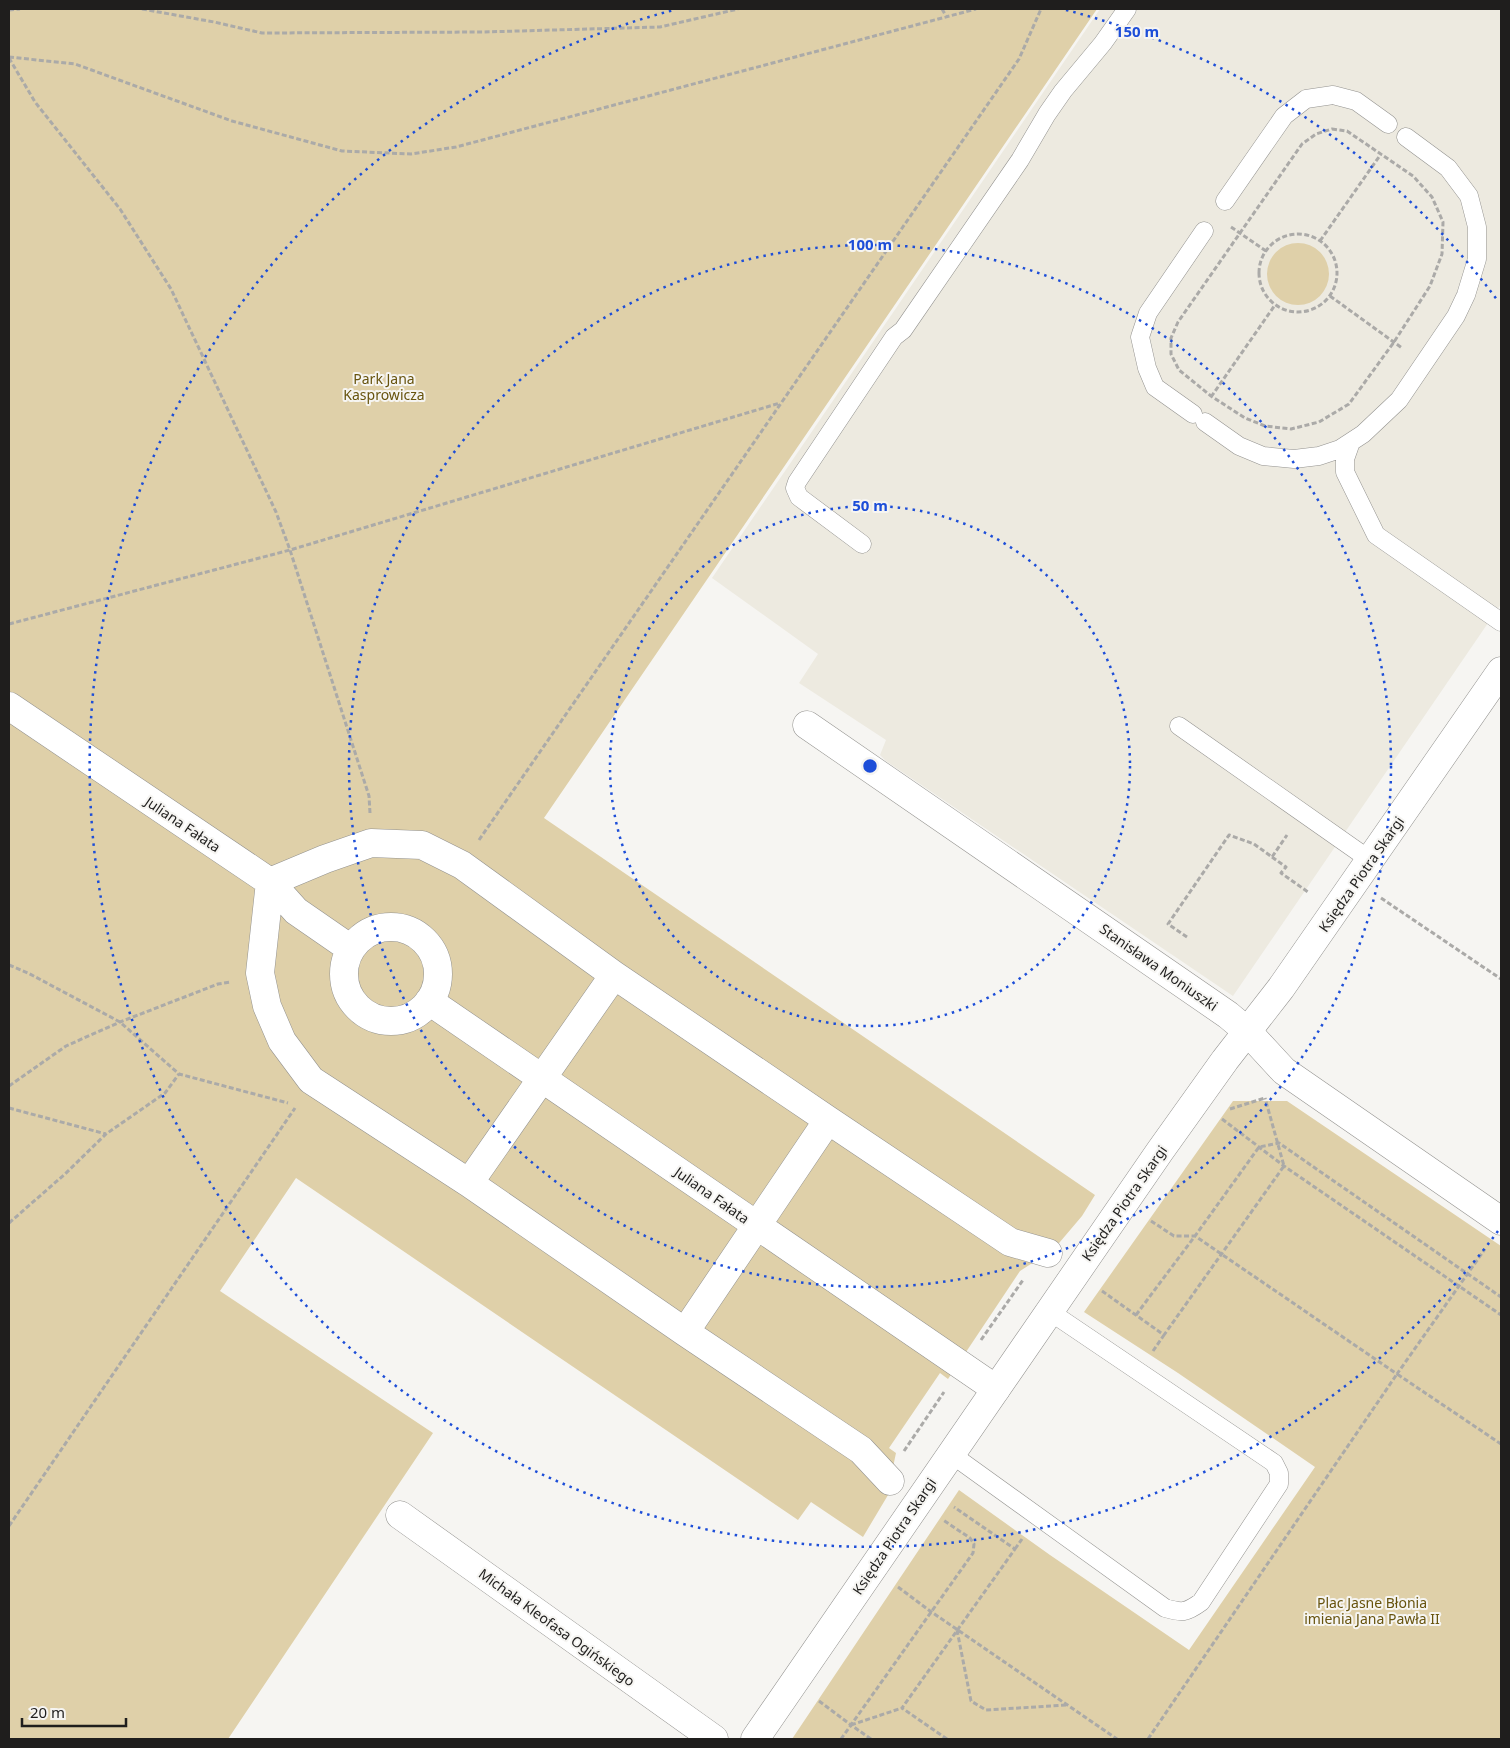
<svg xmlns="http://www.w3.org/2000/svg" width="1510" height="1748" viewBox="0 0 1510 1748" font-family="'Noto Sans',sans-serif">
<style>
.built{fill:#edeae0}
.green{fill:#dfd0a9}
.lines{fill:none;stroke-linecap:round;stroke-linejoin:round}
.lane-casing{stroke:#93928f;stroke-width:19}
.street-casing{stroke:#93928f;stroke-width:29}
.secondary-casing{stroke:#93928f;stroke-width:29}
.path{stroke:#abaaa8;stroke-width:3;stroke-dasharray:5 2.5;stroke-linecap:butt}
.lane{stroke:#fff;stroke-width:18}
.street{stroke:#fff;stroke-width:28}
.secondary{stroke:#fff;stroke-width:28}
.ring{fill:none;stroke:#1d4ed8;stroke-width:2.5;stroke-dasharray:2.5 5}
.labels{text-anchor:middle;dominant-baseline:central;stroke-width:4;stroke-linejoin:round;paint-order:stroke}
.park-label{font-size:14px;fill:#67530d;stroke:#f6f5f2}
.street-label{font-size:14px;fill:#1f1e1d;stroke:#f6f5f2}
.centre{fill:#1d4ed8;stroke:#f6f5f2;stroke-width:2.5}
.ring-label{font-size:15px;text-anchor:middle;font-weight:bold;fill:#1d4ed8;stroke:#f6f5f2;stroke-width:4;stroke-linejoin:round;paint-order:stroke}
</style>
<rect width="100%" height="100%" fill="#f6f5f2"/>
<path class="built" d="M1100,9H1501V604L1233,996L886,761L880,755L886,740L799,683L818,654L712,578Z"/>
<path class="green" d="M9,9H1097L544,818L1095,1195L1082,1216L1054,1249L1020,1271L948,1379L940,1373L889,1448L896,1453L890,1481L891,1490L863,1537L811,1502L798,1520L296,1178L220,1291L433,1433L228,1739H9Z
M1267 274a31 31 0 1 1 62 0a31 31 0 1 1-62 0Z
M1233,1101H1287L1501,1246V1739H792L959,1490L1050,1555L1189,1650L1315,1467L1178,1373L1084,1312Z"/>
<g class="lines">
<g class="lane-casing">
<path id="lane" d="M1225,201L1284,116L1306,99L1333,95L1356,101L1388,124
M1193,414L1155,387L1147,368L1140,337L1148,313L1204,231
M1205,422L1239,446L1263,456L1294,459L1319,456L1340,449L1363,434L1399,400L1456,316L1466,295L1477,259V227L1469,196L1448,168L1406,137
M1351,442L1345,459V472L1376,535L1501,622
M862,544L799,497L795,488L797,482L894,337L903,330L1020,160L1047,114L1063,91L1103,43L1127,9
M1179,726L1370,860
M951,1454L1165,1608C1182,1613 1186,1613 1201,1602L1279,1484V1473L1274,1463L1049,1311"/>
</g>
<g class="street-casing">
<path id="street" d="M9,706L270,882L296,911L351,949
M807,725L1228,1015L1247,1031L1284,1071L1501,1221
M270,882L260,973L267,1006L282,1041L311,1080L469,1183L685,1332L861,1450L890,1481
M270,882L325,859L371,843L422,845L462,865L614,975L828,1120L1010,1242L1048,1253
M344 974a47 47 0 1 1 94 0a47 47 0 1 1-94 0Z
M429,1001L996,1389
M469,1183L614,975
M685,1332L828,1120
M400,1515L714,1739"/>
</g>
<g class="secondary-casing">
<path id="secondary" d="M755,1739L1160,1151L1225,1060L1281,988L1501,671"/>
</g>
<path class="path" d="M142,9L214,22L262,33L483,32L660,27L738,9
M942,9L946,16
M9,10L20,9
M9,57L75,64L232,121L342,151L411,154L456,147L976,9
M9,58L35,102L120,209L171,289L276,512L290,550L369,796L370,813
M1332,129L1347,131L1413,176L1432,197L1443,222L1442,254L1430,286L1394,342L1349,404L1319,422L1291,429L1265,426L1245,418L1211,396L1179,370L1171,354V338L1178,322L1302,144L1316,134Z
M1231,227L1266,251
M1259 273a39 39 0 1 1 78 0a39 39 0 1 1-78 0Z
M1320,241L1381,154
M1330,296L1402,348
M1211,397L1275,305
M9,624L290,550L780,403
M479,840L1019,59L1041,9
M1272,857L1286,867L1281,873L1308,892
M1381,898L1501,979
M1187,937L1168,924L1229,835L1254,844L1272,857L1287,835
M9,965L28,973L120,1022L179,1074L288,1103
M9,1086L66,1046L120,1022L218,984L231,982
M9,1108L106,1134
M1230,1109L1265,1098
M1222,1119L1284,1166L1501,1315
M1151,1221L1174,1236H1195L1397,1374L1485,1249
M9,1223L65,1174L106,1134L165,1093L179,1074
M1102,1291L1164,1335L1284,1166L1265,1098
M1136,1315L1195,1236L1259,1147L1279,1143L1501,1297
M981,1340L1023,1280
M1153,1351L1164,1335
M904,1451L944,1392
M9,1526L295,1108
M1015,1549L1022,1539
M898,1587L930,1611L1117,1739
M957,1630L971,1701L986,1710L1067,1705
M819,1701L851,1725L841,1739
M851,1725L902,1708
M871,1739L851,1725L973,1553L974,1544L970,1538L943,1520
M947,1739L902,1708L1015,1549L954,1507
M1148,1739L1397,1374L1501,1444"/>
<use href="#lane" class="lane"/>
<use href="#street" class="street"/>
<use href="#secondary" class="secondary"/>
</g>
<g class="ring">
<circle cx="870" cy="766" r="260"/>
<circle cx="870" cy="766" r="521"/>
<path d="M1498 1231A781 781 0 1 1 674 10M1066 10A781 781 0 0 1 1498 301"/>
</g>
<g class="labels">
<g class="park-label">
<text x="384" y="378">Park Jana<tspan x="384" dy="16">Kasprowicza</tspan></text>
<text x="1372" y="1602">Plac Jasne Błonia<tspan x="1372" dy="16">imienia Jana Pawła II</tspan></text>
</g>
<g class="street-label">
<text transform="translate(183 824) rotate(34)">Juliana Fałata</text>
<text transform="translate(1361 874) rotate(-55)">Księdza Piotra Skargi</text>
<text transform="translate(1159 967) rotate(35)">Stanisława Moniuszki</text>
<text transform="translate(712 1195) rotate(35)">Juliana Fałata</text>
<text transform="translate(1124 1203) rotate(-55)">Księdza Piotra Skargi</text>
<text transform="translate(894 1536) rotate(-56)">Księdza Piotra Skargi</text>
<text transform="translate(557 1627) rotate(36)">Michała Kleofasa Ogińskiego</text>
</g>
</g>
<circle cx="870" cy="766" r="8" class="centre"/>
<g class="ring-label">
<text x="1137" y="37">150 m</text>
<text x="870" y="250">100 m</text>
<text x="870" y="511">50 m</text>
</g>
<rect width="1510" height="1748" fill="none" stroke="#1f1e1d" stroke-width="20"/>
<path d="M22 1718v8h104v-8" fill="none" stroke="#1f1e1d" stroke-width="2.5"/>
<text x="30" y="1718" font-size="15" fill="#1f1e1d" stroke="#f6f5f2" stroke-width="4" paint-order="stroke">20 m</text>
</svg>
